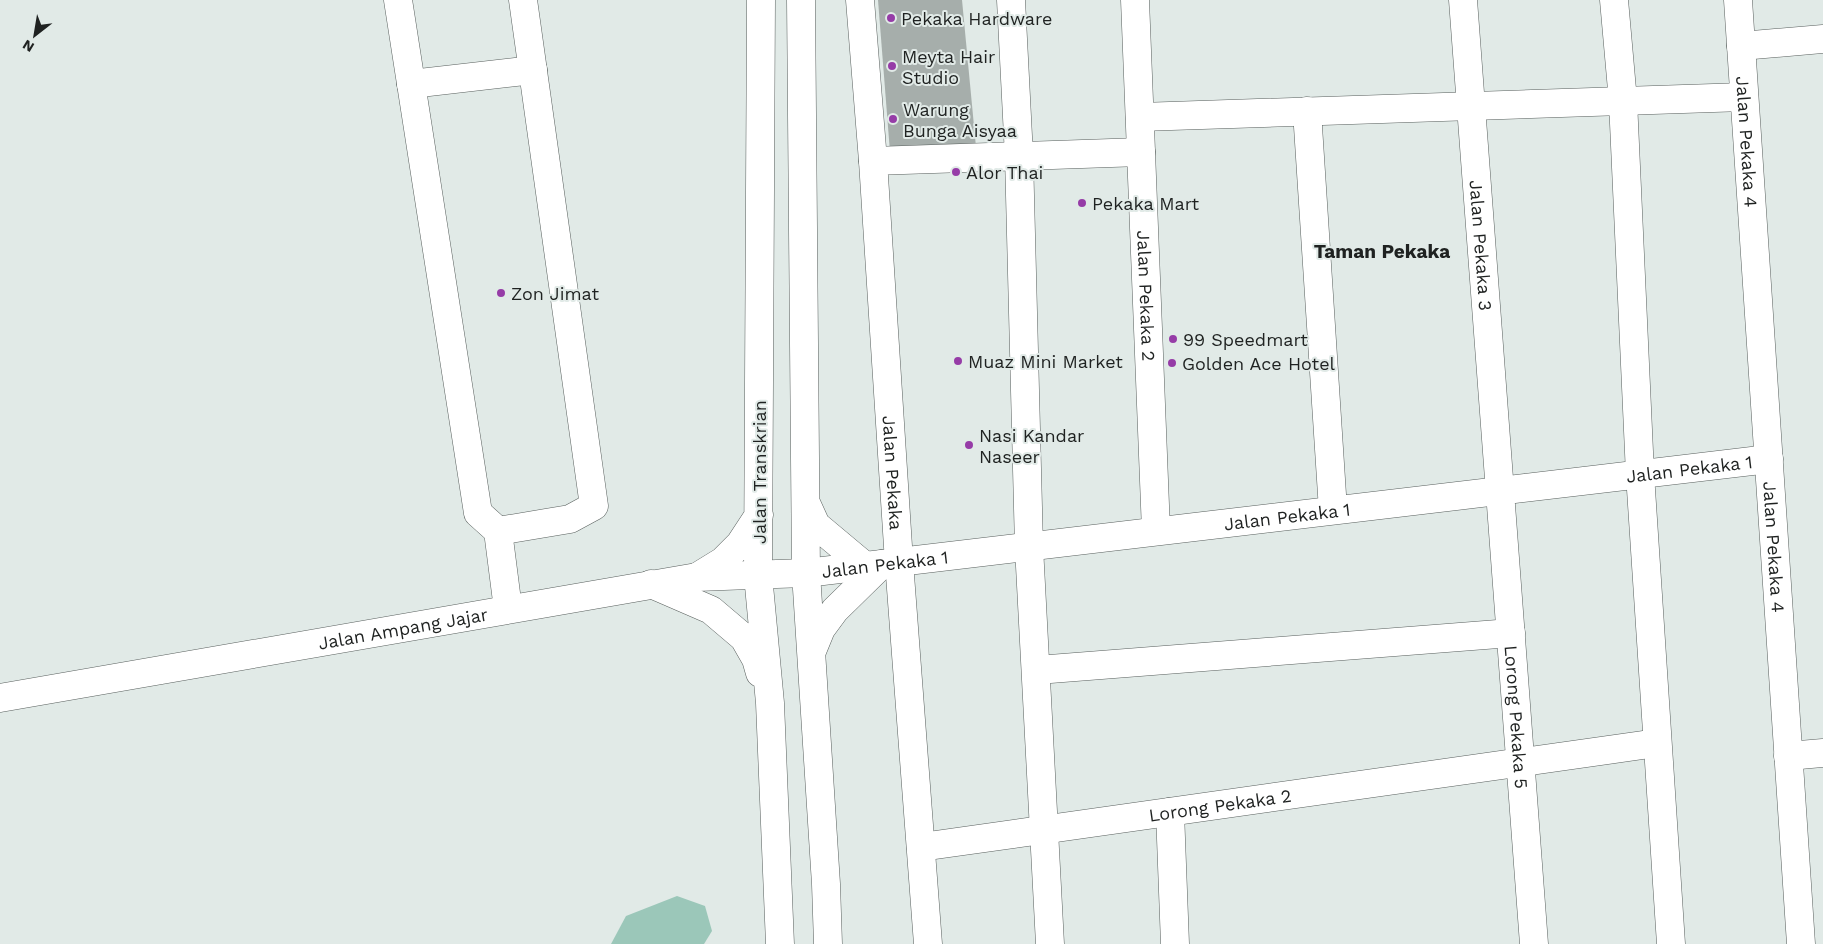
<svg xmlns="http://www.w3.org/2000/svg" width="1823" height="944" viewBox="0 0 1823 944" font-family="'Work Sans',sans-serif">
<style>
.water{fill:#9bc7b9}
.building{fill:#a6aeab}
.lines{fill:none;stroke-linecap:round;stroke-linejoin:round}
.minor-casing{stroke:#585f5d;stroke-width:29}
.major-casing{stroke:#585f5d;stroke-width:29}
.minor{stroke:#fff;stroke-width:28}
.major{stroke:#fff;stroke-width:28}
.poi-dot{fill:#963ca7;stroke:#e1eae7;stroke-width:2}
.labels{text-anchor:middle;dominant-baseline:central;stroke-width:4;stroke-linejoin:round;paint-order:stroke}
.poi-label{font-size:18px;fill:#1f2221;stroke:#e1eae7;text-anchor:start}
.street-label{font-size:18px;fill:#1f2221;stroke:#e1eae7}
.neighbourhood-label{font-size:19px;font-weight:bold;fill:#1f2221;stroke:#e1eae7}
</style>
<rect width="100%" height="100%" fill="#e1eae7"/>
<path class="water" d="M677,896L705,906L712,931L704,944H611L626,916Z"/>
<path class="building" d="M878,0H962L976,147L890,152Z"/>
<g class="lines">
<g class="minor-casing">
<g id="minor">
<path d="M398,0L478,513L498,531L508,609"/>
<path id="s1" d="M860,0L873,161L899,562L928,944"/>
<path d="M1011,0L1019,156L1029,547L1050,944"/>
<path id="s2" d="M1135,0L1156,531"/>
<path id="s3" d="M1463,0L1534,944"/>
<path d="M1614,0L1623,101L1640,474L1671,944"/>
<path id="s4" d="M1738,0L1801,944"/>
<path d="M1741,46L1823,39"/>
<path d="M411,84L533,70"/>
<path d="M1307,111L1333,510"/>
<path d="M1140,117L1744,97"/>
<path d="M873,161L1141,152"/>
<path d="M498,531L570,519L594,506L523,0"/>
<path d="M1037,670L1511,633"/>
<path id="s5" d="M0,698L697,577L806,573L1769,459"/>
<path d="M1788,756L1823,753"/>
<path d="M1170,812L1175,944"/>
<path id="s6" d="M921,847L1657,743"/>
</g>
</g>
<g class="major-casing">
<path id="major" d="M761,0L758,575L770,703L780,944
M801,0L806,573L826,884L828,944
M806,503L816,525L865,566
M697,577L723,561L740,544L759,515
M651,584L711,610L744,638L756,659L760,673
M812,651L821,629L835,610L882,564"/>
</g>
<use href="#minor" class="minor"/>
<use href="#major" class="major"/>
</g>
<g class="poi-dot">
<circle cx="891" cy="18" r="5"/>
<circle cx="892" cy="66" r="5"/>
<circle cx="893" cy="119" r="5"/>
<circle cx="956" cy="172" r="5"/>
<circle cx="1082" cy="203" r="5"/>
<circle cx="501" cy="293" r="5"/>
<circle cx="1173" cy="339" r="5"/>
<circle cx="958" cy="361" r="5"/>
<circle cx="1172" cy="363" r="5"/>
<circle cx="969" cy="445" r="5"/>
</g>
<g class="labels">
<g class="poi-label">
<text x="901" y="18">Pekaka Hardware</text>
<text x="902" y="56">Meyta Hair<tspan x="902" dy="21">Studio</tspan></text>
<text x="903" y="109">Warung<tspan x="903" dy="21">Bunga Aisyaa</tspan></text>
<text x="966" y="172">Alor Thai</text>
<text x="1092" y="203">Pekaka Mart</text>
<text x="511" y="293">Zon Jimat</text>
<text x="1183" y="339">99 Speedmart</text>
<text x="968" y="361">Muaz Mini Market</text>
<text x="1182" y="363">Golden Ace Hotel</text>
<text x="979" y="435">Nasi Kandar<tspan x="979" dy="21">Naseer</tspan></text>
</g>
<g class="street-label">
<text stroke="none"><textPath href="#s4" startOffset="142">Jalan Pekaka 4</textPath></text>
<text stroke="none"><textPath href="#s3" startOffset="246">Jalan Pekaka 3</textPath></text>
<text stroke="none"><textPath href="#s2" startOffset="296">Jalan Pekaka 2</textPath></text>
<text stroke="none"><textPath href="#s5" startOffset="1706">Jalan Pekaka 1</textPath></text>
<text transform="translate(759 472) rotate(-90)">Jalan Transkrian</text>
<text stroke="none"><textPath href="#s1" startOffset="474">Jalan Pekaka</textPath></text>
<text stroke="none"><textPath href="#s5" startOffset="1301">Jalan Pekaka 1</textPath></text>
<text stroke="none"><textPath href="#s4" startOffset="548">Jalan Pekaka 4</textPath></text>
<text stroke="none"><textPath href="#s5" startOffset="896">Jalan Pekaka 1</textPath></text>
<text stroke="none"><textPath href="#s5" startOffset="409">Jalan Ampang Jajar</textPath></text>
<text stroke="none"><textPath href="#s3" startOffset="719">Lorong Pekaka 5</textPath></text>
<text stroke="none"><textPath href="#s6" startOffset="302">Lorong Pekaka 2</textPath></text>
</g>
<g class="neighbourhood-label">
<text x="1382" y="251">Taman Pekaka</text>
</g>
</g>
<g transform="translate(35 35) rotate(211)" stroke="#e1eae7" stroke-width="4" paint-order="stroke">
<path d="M0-4L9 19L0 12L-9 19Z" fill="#1f2221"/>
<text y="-8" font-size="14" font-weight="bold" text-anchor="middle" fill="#1f2221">N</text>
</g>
</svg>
